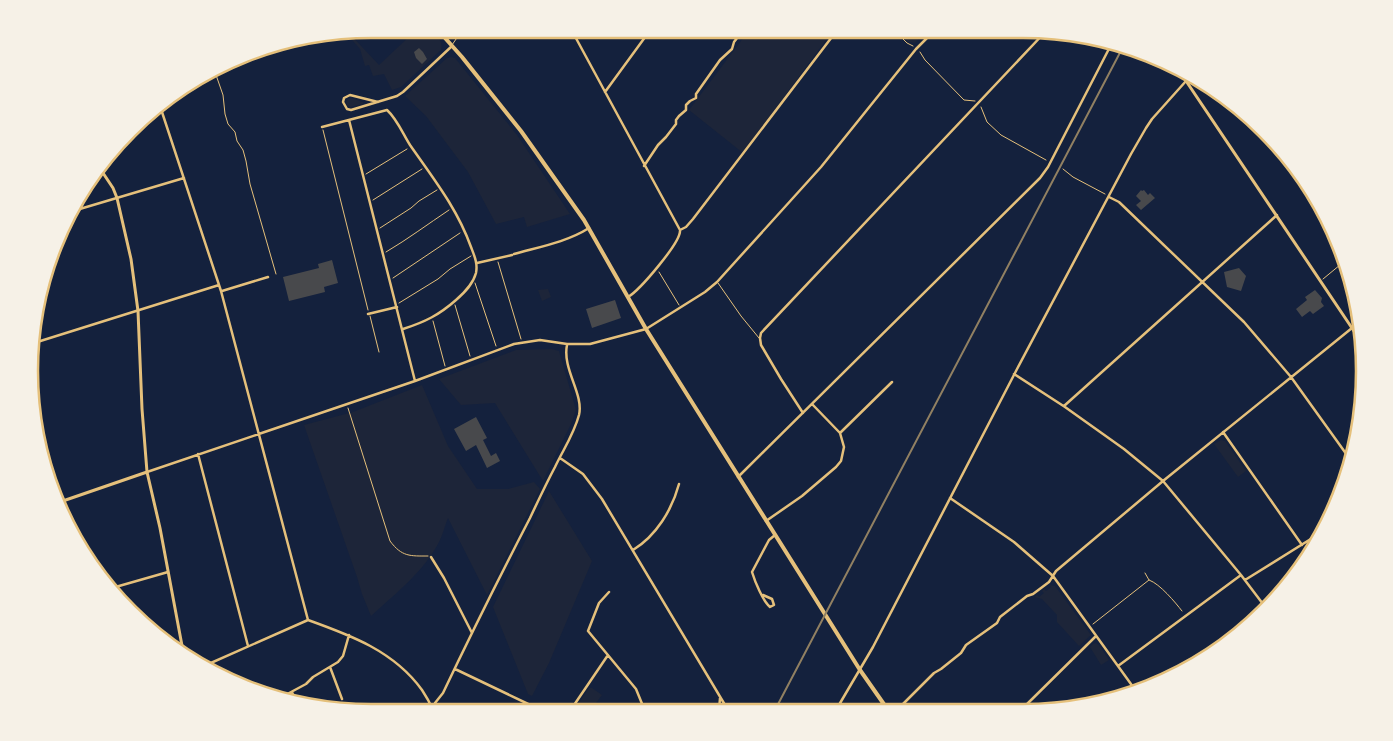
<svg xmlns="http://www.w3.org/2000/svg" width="1393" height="741" viewBox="0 0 1393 741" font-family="'Source Sans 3',sans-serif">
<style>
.green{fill:#1d2539}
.building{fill:#48494c}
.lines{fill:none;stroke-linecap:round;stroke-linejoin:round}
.path{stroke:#e5c07b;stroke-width:1}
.service{stroke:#e5c07b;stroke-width:1}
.minor{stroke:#e5c07b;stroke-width:2.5}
.tertiary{stroke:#e5c07b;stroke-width:3}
.secondary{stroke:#e5c07b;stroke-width:4}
.rail{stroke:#918062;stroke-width:2}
.rim{fill:none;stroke:#e5c07b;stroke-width:2.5}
</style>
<rect width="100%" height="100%" fill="#14213d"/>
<path class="green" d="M410,29H430C436,35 444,41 441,50L401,87L392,90L384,74L373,76L369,65L365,66L360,49L346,33L348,32L379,65L413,33Z
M750,29H828L831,33L743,153L689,110Z
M894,29H927L915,43L908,42Z
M451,57L455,58L517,135L570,214L527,227L524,217L496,224L468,172L426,116L405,96L447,58Z
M351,98L363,102V104L350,107L347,105L346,102L348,99Z
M548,289L551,297L542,301L538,290Z
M552,349L559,351L576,410L571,424L543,481L495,403L461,405L439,379L516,350Z
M422,385L448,446L477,489H508L534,482L540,489L487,595L448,518C445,525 443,534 440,540C425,571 396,593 371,616L362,594L357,577L304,425L353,412Z
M1221,440L1225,441L1246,471L1238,477L1214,444Z
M549,491L592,561L549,663L532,696L528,694L493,607Z
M1049,585L1055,586L1091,635L1079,646L1057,622V615L1042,599L1034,597L1037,595L1039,597L1044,593L1042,591L1044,589L1046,591L1051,587Z
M1096,643L1099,645L1109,660L1101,665L1090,647L1093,644Z
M589,688H592L602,695L590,711H573Z"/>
<path class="building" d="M419,48L423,52L427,59L422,64L416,58L414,52Z
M1141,190L1142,191L1144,190L1148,195L1150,193L1155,198L1141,210L1136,205L1141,201L1136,196Z
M332,260L338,283L324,287L325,292L289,301L283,277L319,268L318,264Z
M1239,268L1246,276L1241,291L1227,287L1224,272Z
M1315,290L1322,298L1321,302L1324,306L1313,314L1310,311L1302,317L1296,309L1307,300L1305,297Z
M615,300L621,318L592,328L586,309Z
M476,417L487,438L483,440L491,456L496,453L500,461L487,468L476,445L466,451L454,429Z"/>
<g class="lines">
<path class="path" d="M893,29L907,43L913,46
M920,52L925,60L964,100L975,101
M215,72L223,95L225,114L228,124L235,132L237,141L243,150L246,161L250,184L276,274
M981,107L987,122L1001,135L1046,160
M323,130L368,310
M1063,169L1073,177L1105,194
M366,174L407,149
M373,200L422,169
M380,228L411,208L419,201L437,190
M386,252C408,239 428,224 449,210
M498,262L521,339
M659,272L679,305
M393,278L460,233
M1323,279L1346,260
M475,283L496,346
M399,303L438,279L450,269L471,256
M455,305L470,356
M370,316L379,352
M433,321L445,366
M348,408L390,541C402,557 410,556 428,556
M1145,573L1149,580C1160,584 1175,602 1182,611
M1093,624L1149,580"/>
<path class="service" d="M452,45L463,29
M718,283L741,316L759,338"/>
<path class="minor" d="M571,29L680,230
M1108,40L1110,48
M605,92L651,29
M378,102L350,95L344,98L343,102L347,109L351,110L397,96L403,92L452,46
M159,103L221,291L308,620
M349,120L415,381
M322,127L387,110C397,119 403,134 410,145C433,178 457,208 471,247C474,255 478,263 476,273C473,284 465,292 456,300C439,315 425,322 403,329
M644,166L658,145L666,137L676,124V120L679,116L686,110V105L690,101L696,98V94L720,60L732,49L734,42L744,29
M1109,197L1119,202L1244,322L1291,377L1352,462
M73,211L184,178
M680,230L686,227L693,219L838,29
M514,254C539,247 567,242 589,228
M477,263L512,255
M222,291L268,277
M628,297C640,290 680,243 680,231
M368,314L397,307
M34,343L219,285
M1014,374L1065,407L1124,449L1163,481L1241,575L1266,608
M1064,406L1277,215
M803,413L781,379L761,345L760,338L761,333L1047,30
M1223,432L1302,545
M840,433L892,382
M198,454L248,646
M560,458L583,474L602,499L728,710
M147,472L415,381L514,344L540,340L567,344H590L646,329L705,292L717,282L821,167L916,49L930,35L942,29
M738,477L1040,178L1048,167L1113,41
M950,498L1014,542L1053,576L1136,691
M766,521L802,496L836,467L841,461L844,447L840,433L812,404
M633,550C656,536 672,510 679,484
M431,557L444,578L472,633
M1245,580L1322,532
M112,588L168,572
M609,592L599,603L588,631L636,689L645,711
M763,595L772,599L774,605L770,607C763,601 755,582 752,572L769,540L775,535
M204,666L308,620C350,635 394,651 422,690C426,696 430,703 433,710
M1118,666L1241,575
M330,667L342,699
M455,669L543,711
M292,692L296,703
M278,699L306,684L313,677L338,662L343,656L349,635
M1022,709L1096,636
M719,710L720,698
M836,710L873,647L1016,371L1131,154L1146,128L1152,119L1186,81
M897,710L934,673L941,669L961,653L966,645L997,623L1000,617L1027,596L1033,594L1049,582L1056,571L1163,481L1352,328
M433,711L435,703L443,693C471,634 500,576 530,518C538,501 546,484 555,467C563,450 574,434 579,415C584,394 562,369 567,345
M570,711L608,655"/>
<path class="tertiary" d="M1176,66L1362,343
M1187,81L1192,75
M99,167L113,188L117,198L131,259L138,311L142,409L147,472L160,528L183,651
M57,503L147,472"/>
<path class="secondary" d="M437,29L462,57L521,131L584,220L646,329L860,670L888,710"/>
<path class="rail" d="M775,710L1124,45"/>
</g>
<path d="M0 0H1393V741H0ZM371 38H1023A333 333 0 0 1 1356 371V371A333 333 0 0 1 1023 704H371A333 333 0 0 1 38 371V371A333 333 0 0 1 371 38Z" fill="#f6f1e7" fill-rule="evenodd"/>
<path class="rim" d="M371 38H1023A333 333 0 0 1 1356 371V371A333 333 0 0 1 1023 704H371A333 333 0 0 1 38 371V371A333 333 0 0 1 371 38Z"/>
</svg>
